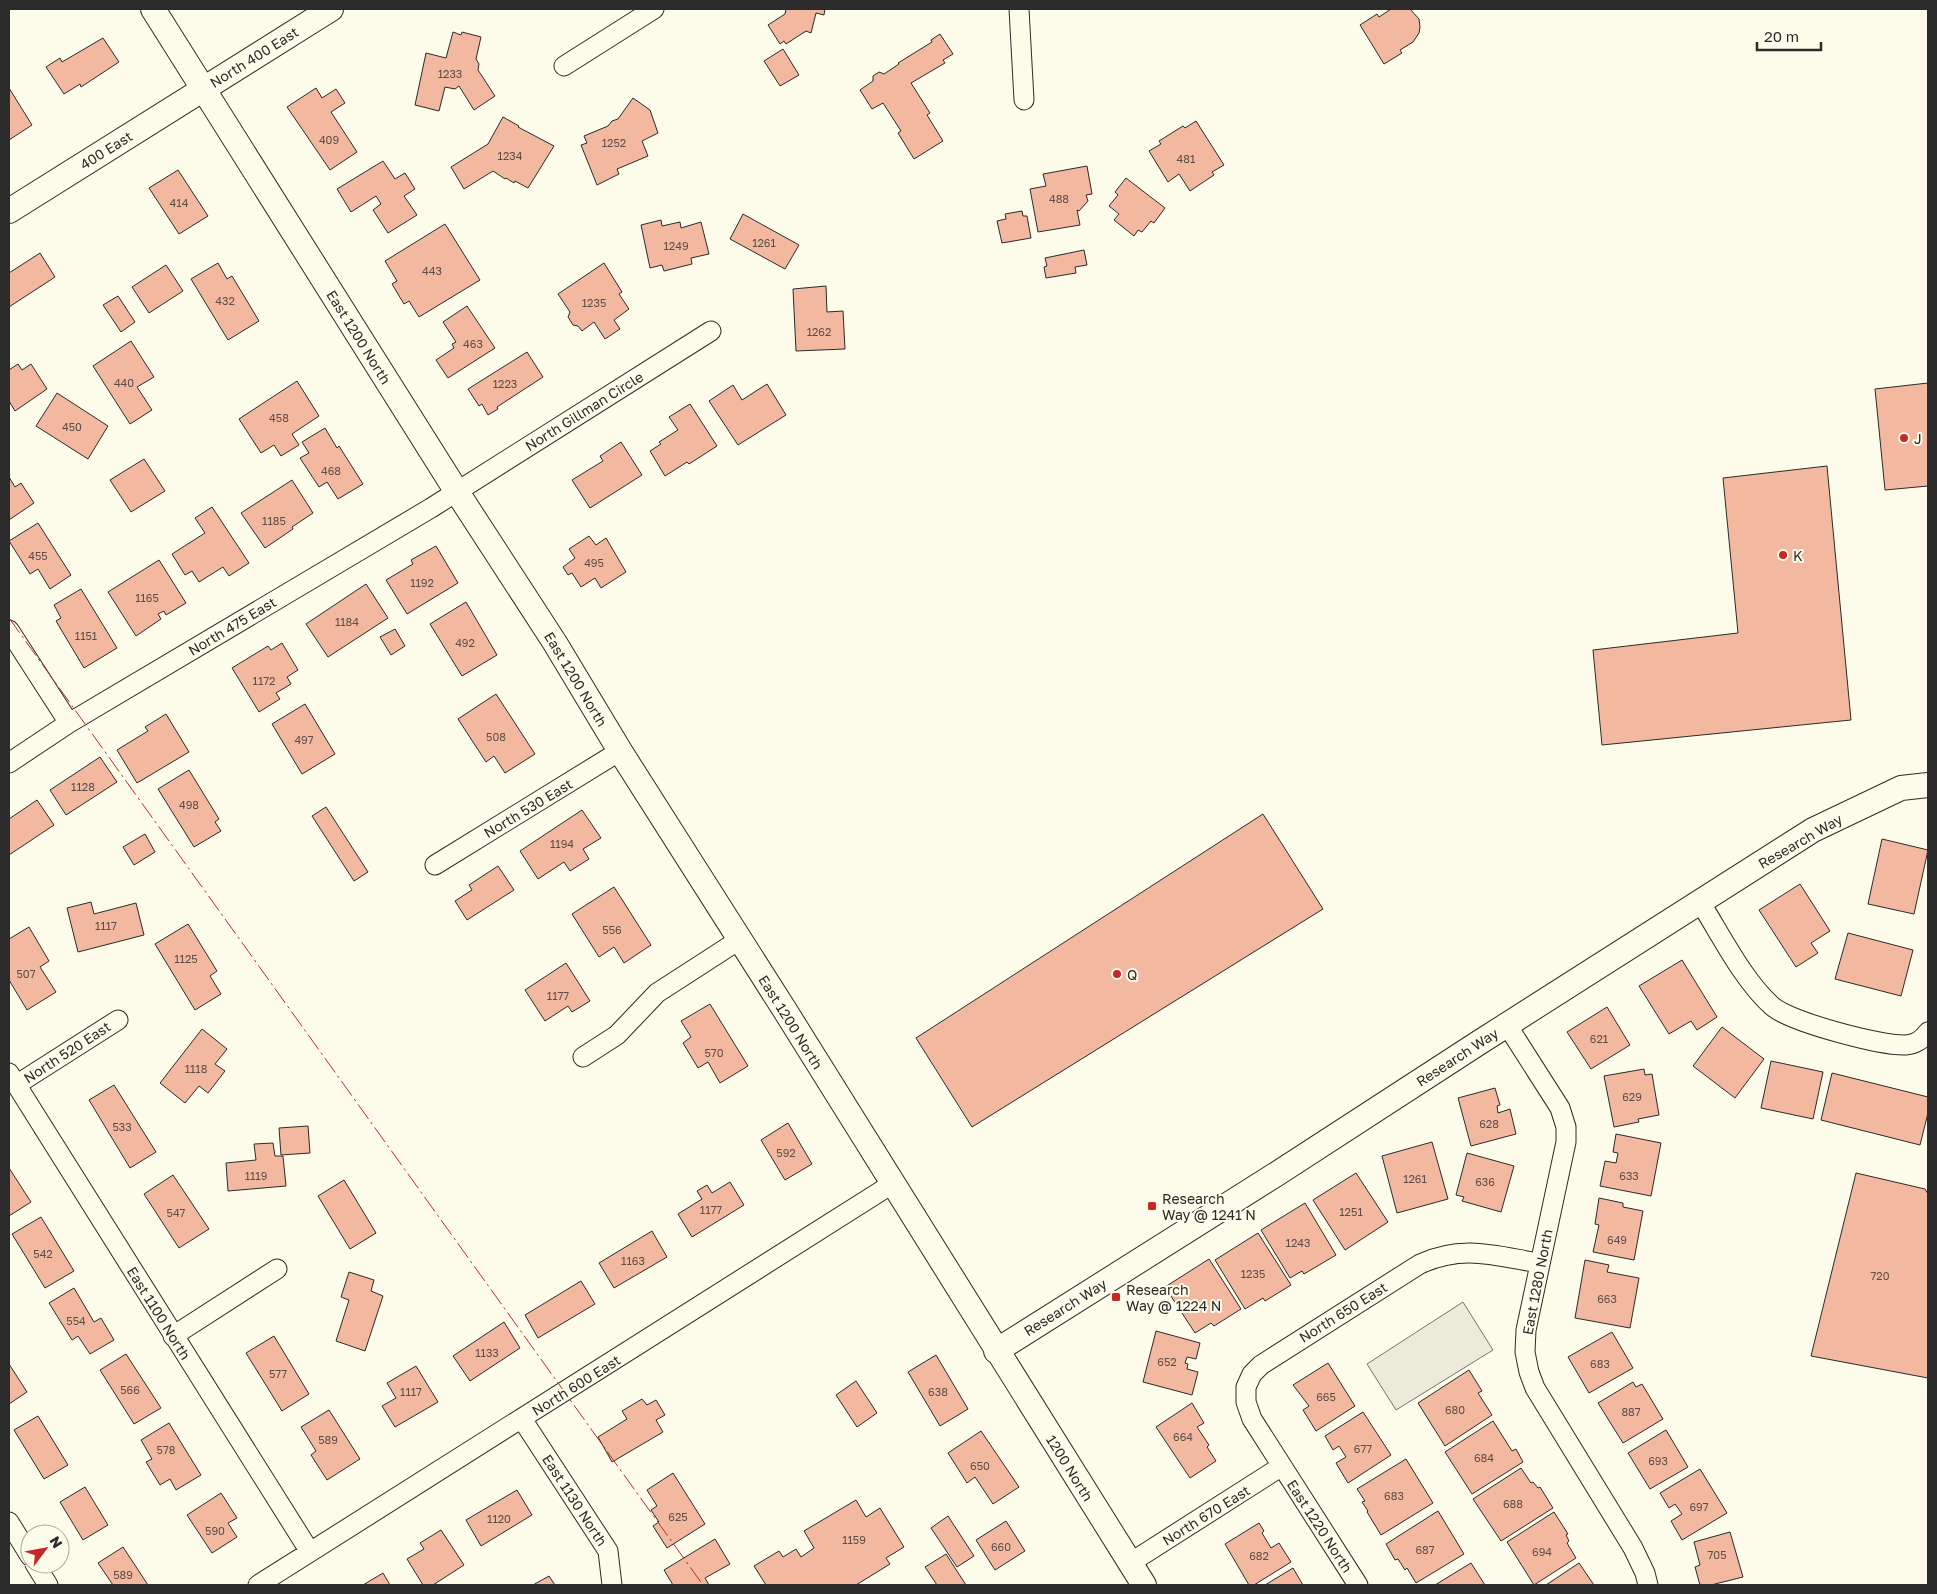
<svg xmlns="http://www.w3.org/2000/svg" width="1937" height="1594" viewBox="0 0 1937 1594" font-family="'Golos Text',sans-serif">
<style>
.green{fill:#ecebdb;stroke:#74746e}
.building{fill:#f2b8a0;stroke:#2b2b2b}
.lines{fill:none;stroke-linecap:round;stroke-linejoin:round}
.minor-casing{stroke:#2b2b2b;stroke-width:21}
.tertiary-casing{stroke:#2b2b2b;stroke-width:26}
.minor{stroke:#fdfbea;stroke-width:19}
.tertiary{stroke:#fdfbea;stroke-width:24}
.power{stroke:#c62828;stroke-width:1;stroke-dasharray:18 4 2.5 4;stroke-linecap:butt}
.poi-dot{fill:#c62828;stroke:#fdfbea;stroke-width:2}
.labels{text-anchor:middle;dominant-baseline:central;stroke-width:4;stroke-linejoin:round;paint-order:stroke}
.number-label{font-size:11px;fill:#5d4e48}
.street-label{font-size:14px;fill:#2b2b2b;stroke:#fdfbea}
.poi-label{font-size:14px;fill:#2b2b2b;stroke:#fdfbea;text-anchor:start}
</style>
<rect width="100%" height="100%" fill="#fdfbea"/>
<path class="green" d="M1463,1302L1493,1350L1396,1410L1367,1364Z"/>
<path class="building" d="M786,9H825L824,15L816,13L811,33L806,31L786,44L784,41L780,44L768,25L785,14Z
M1391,9H1410L1419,19L1420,27L1419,33L1413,42L1400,50L1402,53L1384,64L1360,25L1377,14L1379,17Z
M453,32L461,35L462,32L481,37L476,59L479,64L478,70L495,96L474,110L459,86L455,89L445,87L439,111L415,105L426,53L446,58Z
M940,34L953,54L943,60L945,63L911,83L930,113L927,115L943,141L914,159L898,133L901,131L883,103L872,109L860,90L873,81V76L879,72L884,74L899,64L898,63L932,42L931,40Z
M103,38L119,62L81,87L80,84L64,94L46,67L60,58L62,62Z
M783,49L799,75L780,86L764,61Z
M9,88L32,125L9,140Z
M316,88L322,98L336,89L345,103L331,112L357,152L330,170L287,107Z
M633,98L650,110L658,133L642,141L648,156L617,169L619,174L597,185L581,145L587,143L584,136L608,126L612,121L618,119Z
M503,117L519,126L518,127L554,146L528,188L515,181L514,183L506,178L505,179L493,171L464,189L451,167L488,144Z
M1196,121L1224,165L1212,172L1214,175L1190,191L1179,174L1168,182L1149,151L1161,144L1159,141L1183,126L1185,128Z
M383,161L395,179L405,173L415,189L404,196L417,215L388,233L373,210L381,204L376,196L351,212L337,189Z
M1087,166L1092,194L1086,195L1088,201L1079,211L1077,210L1080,225L1038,232L1030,189L1046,186L1043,174Z
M178,170L208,216L179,234L149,188Z
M1126,178L1165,208L1154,223L1151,221L1142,232L1138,230L1134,236L1114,220L1119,214L1109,206L1118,195L1115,192Z
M1022,211L1023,216H1027L1031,238L1002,243L997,221L1006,219L1005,214Z
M743,214L799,245L785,269L730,239Z
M661,220L662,226L680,222L681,228L701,222L709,254L691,258L692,264L664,271L662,265L650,268L641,225Z
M445,224L480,280L419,317L409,301L404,304L392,284L397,281L385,261Z
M1084,250L1087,265L1075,267L1076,273L1046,278L1044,267L1047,266L1045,258Z
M40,253L55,277L9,307V273Z
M218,263L227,279L232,276L259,321L228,340L191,279Z
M604,263L622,292L619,294L629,309L614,320L620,329L605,339L594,322L582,331L578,326L573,325L568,317L570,312L558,294Z
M166,265L183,291L149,313L132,287Z
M826,286L827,312L843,311L845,349L796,351L793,289Z
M118,296L135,322L121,332L103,305Z
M467,306L495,348L448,378L436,360L454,348L452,344L456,342L443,322Z
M131,341L154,377L137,387L152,410L130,424L93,366Z
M527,352L543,377L497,407L498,409L488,415L482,404L479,406L468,389Z
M18,364L22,370L31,364L47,389L15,411L9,401V370Z
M297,381L319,416L292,434L299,445L281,456L274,445L261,453L239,419Z
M1928,383V486L1885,490L1875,389Z
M767,384L786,415L738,445L709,401L733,385L742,400Z
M57,393L108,426L88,459L36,426Z
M690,404L717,446L689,464L687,462L665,476L650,451L661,444L659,442L678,430L669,417Z
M325,428L337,448L339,446L363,484L338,499L327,482L319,487L300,458L309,453L302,442Z
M621,442L642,475L590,508L572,480L603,461L600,456Z
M144,459L165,491L131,512L110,480Z
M1827,466L1851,720L1602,745L1593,650L1738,633L1723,478Z
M9,477L15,487L21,483L34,503L9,520Z
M292,480L313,513L292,527L293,529L265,548L241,513Z
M212,507L249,563L229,576L223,567L199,582L192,571L185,575L172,554L205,533L195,518Z
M38,523L71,575L50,589L38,569L30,574L9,541Z
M589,536L596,545L606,538L626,572L601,588L595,578L581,587L572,573L568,575L563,567L575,558L569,549Z
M436,546L458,583L407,614L386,580L413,564L411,560Z
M159,560L186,603L166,615L164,611L158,614L161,619L136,636L108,592Z
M366,584L388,618L328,657L306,624Z
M81,589L117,648L84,668L56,621L61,618L54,605Z
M466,602L497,655L462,676L430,624Z
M395,629L405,646L391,655L380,637Z
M282,643L298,670L287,677L291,684L276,693L280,699L259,712L232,668L268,646L271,650Z
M496,694L535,754L505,773L494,756L486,762L458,719Z
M305,704L335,754L302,774L272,724Z
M166,714L189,752L137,783L117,750L148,731L145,727Z
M100,757L117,782L66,815L50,790Z
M189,770L219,819L215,822L221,831L194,847L158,789Z
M37,800L54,825L9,855V819Z
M326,807L368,872L354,881L312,816Z
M582,810L601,838L583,849L589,859L570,871L564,862L538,879L520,851Z
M1263,814L1323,909L972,1127L916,1038Z
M145,834L155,852L134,865L123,847Z
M1882,839L1928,850L1914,914L1868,904Z
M498,866L514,890L467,920L455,901L472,890L469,885Z
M1800,884L1830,931L1811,943L1818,953L1796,967L1759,910Z
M614,887L651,945L624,963L614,947L599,957L572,914Z
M91,902L94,914L136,903L144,935L78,952L67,908Z
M188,924L217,971L210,976L221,994L195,1010L155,944Z
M29,927L49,961L40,967L56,992L27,1010L9,980V939Z
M1848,933L1913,950L1901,996L1835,979Z
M1682,960L1717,1017L1697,1030L1691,1021L1669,1034L1639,986Z
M566,963L590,1001L572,1012L568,1006L545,1021L525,990Z
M710,1004L748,1066L720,1083L708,1062L698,1068L683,1043L691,1037L681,1021Z
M1607,1007L1630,1045L1591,1069L1567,1032Z
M1722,1027L1764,1059L1735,1098L1693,1066Z
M202,1029L227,1049L215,1064L225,1071L208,1093L199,1086L185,1103L160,1083Z
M1771,1061L1823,1072L1813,1119L1761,1108Z
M1644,1069L1645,1075L1652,1074L1659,1115L1638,1119L1639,1122L1614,1127L1604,1076Z
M1832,1073L1928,1097V1113L1920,1145L1821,1120Z
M114,1085L156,1152L130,1168L89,1100Z
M1495,1088L1500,1105L1497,1106L1498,1113L1510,1109L1516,1134L1471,1146L1458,1098Z
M788,1123L812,1164L785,1180L761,1140Z
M308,1126L310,1153L281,1155L279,1128Z
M1616,1134L1661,1143L1651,1196L1600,1186L1605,1161L1616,1163L1618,1153L1613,1152Z
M1432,1142L1448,1199L1397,1213L1382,1156Z
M273,1143L275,1156H283L286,1186L228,1191L226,1163L256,1160L254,1144Z
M1467,1153L1514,1166L1501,1212L1462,1201L1464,1197L1456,1195Z
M9,1168L31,1202L9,1216Z
M1356,1173L1388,1222L1345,1250L1313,1200Z
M1856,1173L1925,1189L1928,1194V1378L1811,1356Z
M173,1175L209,1229L179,1248L144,1194Z
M344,1180L376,1233L350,1249L318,1196Z
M730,1182L744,1205L692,1237L678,1214L702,1199L697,1191L707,1185L712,1193Z
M1599,1198L1623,1203V1207L1643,1211L1634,1260L1593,1252L1599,1225L1595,1224Z
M1305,1203L1336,1255L1304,1274L1302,1271L1290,1278L1261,1230Z
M41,1217L74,1271L45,1288L12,1234Z
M652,1231L667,1257L614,1288L599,1263Z
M1258,1233L1291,1285L1265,1301L1263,1298L1245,1309L1215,1260Z
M1209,1259L1241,1309L1214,1326L1211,1323L1195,1333L1165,1287Z
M1585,1260L1609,1265L1607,1272L1639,1278L1630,1328L1575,1318Z
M349,1272L374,1280L371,1291L383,1296L365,1351L336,1341L349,1300L341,1297Z
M581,1281L595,1304L538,1338L525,1315Z
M74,1288L94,1322L101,1318L114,1340L90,1354L78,1336L72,1340L49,1303Z
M504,1322L520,1348L470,1381L453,1356Z
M1156,1331L1200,1343L1196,1359L1187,1357L1185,1363L1188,1364L1187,1369L1198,1372L1192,1395L1143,1382Z
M1612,1332L1633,1368L1589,1393L1568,1357Z
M274,1336L309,1394L282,1411L246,1353Z
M126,1354L161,1408L134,1424L100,1370Z
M936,1355L968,1409L940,1426L908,1372Z
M1328,1363L1355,1406L1316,1431L1303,1410L1309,1406L1293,1385Z
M9,1364L27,1392L9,1404Z
M416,1366L438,1402L395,1427L382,1406L396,1398L387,1383Z
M1469,1370L1482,1391L1478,1393L1492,1415L1445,1446L1418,1403Z
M856,1381L877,1413L857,1427L836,1395Z
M1633,1382L1636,1387L1642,1384L1663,1419L1623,1443L1598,1403Z
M642,1399L647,1405L656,1400L665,1415L656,1420L663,1432L612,1462L598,1437L627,1419L622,1411Z
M1192,1403L1204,1423L1197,1427L1209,1445L1207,1447L1216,1461L1190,1478L1156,1427Z
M329,1410L360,1459L327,1480L311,1455L316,1451L301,1427Z
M1363,1412L1391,1455L1348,1483L1336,1463L1346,1457L1339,1446L1333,1450L1325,1436Z
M38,1416L68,1465L44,1479L14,1430Z
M1493,1421L1512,1451L1516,1449L1523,1462L1472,1494L1445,1452Z
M169,1423L201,1475L176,1490L170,1479L160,1485L146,1462L152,1459L141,1440Z
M1666,1430L1688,1467L1650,1489L1628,1453Z
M981,1431L1019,1487L993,1504L975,1477L967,1483L948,1453Z
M1406,1459L1433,1503L1381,1535L1367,1512L1368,1511L1362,1502L1365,1501L1357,1489Z
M1521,1468L1531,1483L1533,1482L1538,1488L1540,1487L1553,1508L1501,1541L1473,1499Z
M1700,1469L1727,1513L1682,1540L1671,1521L1682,1514L1675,1504L1669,1508L1660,1493Z
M673,1473L705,1524L667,1548L653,1526L659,1522L651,1510L657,1506L647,1490Z
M85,1487L108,1525L83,1540L60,1502Z
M517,1490L532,1515L481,1546L466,1520Z
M221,1493L237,1518L228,1523L237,1537L212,1553L187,1515Z
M856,1500L866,1517L880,1508L904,1547L886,1558L890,1564L856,1585H766L754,1566L779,1551L783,1557L796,1549L801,1557L814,1548L804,1531Z
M1438,1511L1464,1554L1416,1583L1407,1568L1405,1570L1398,1559L1395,1560L1386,1544Z
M1554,1512L1568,1534L1566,1535L1569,1541L1567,1543L1576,1558L1534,1585L1507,1542Z
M948,1516L974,1556L957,1567L931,1528Z
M1006,1521L1025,1551L995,1570L976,1540Z
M1259,1523L1264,1531L1262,1533L1271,1548L1279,1543L1291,1562L1254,1585H1249L1225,1544Z
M441,1530L464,1565L433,1585H423L407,1559L424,1549L420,1543Z
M1730,1532L1743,1577L1711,1585H1700L1695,1567L1700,1565L1694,1542Z
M715,1539L730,1564L705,1578L709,1585H673L664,1570Z
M123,1547L148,1585H113L98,1563Z
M946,1554L966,1585H937L925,1567Z
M1471,1563L1485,1585H1435Z
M1579,1563L1594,1585H1546Z
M1293,1568L1303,1585H1265Z
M383,1573L390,1585H363Z
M549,1576L555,1585H533Z"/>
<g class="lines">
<g class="minor-casing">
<path id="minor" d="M1019,9L1024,100
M564,66L654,9
M9,630L69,723
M9,763L69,723L431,508L711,331
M435,865L620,751
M1700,902C1721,935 1743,980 1772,1006C1790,1022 1881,1046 1906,1045C1916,1044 1922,1040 1928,1032
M1507,1025L1560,1108L1566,1127V1142L1526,1330L1525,1352L1529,1372L1535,1388L1633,1548L1645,1573L1648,1585
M583,1057L617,1035L657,993L739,940
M9,1073L310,1552
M16,1085L118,1020
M173,1336L277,1269
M522,1419L608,1551L612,1585
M9,1522L30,1556
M1130,1563L1282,1466
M35,1564L48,1585
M258,1585L892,1184
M1358,1585L1252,1419L1246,1402V1387L1252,1374L1261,1365L1420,1264C1463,1244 1496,1256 1539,1263"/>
</g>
<g class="tertiary-casing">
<path id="tertiary" d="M153,9L457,492L555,643L620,751L786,1012L1144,1585
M9,211L331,9
M996,1351L1275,1175L1480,1042L1813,830L1901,788L1928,785"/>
</g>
<use href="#minor" class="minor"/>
<use href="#tertiary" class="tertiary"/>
<path class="power" d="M9,618L703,1585"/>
</g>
<g class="poi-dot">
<circle cx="1904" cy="438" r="5"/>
<circle cx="1783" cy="555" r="5"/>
<circle cx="1117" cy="974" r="5"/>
<rect x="1147" y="1201" width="10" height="10" rx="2.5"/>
<rect x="1111" y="1292" width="10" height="10" rx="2.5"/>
</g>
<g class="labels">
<g class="number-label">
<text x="450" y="73">1233</text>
<text x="329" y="139">409</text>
<text x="614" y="142">1252</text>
<text x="510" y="155">1234</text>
<text x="1186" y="158">481</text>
<text x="1059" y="198">488</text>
<text x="179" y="202">414</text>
<text x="764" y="242">1261</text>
<text x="676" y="245">1249</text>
<text x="432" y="270">443</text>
<text x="225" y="300">432</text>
<text x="594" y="302">1235</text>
<text x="819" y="331">1262</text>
<text x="473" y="343">463</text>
<text x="124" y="382">440</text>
<text x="505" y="383">1223</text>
<text x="279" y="417">458</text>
<text x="72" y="426">450</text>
<text x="331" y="470">468</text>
<text x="274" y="520">1185</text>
<text x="38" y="555">455</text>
<text x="594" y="562">495</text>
<text x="422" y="582">1192</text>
<text x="147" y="597">1165</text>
<text x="347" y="621">1184</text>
<text x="86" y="635">1151</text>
<text x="465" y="642">492</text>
<text x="264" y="680">1172</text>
<text x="496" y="736">508</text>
<text x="304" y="739">497</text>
<text x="83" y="786">1128</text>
<text x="189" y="804">498</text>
<text x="562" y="843">1194</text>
<text x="106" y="925">1117</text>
<text x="612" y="929">556</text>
<text x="186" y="958">1125</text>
<text x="26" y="973">507</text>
<text x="558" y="995">1177</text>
<text x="1599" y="1038">621</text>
<text x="714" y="1052">570</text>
<text x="196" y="1068">1118</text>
<text x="1632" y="1096">629</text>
<text x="1489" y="1123">628</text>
<text x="122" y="1126">533</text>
<text x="786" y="1152">592</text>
<text x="256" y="1175">1119</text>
<text x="1629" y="1175">633</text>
<text x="1415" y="1178">1261</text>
<text x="1485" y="1181">636</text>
<text x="711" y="1209">1177</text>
<text x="1351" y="1211">1251</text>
<text x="176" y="1212">547</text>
<text x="1617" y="1239">649</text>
<text x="1298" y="1242">1243</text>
<text x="43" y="1253">542</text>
<text x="633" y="1260">1163</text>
<text x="1253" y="1273">1235</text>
<text x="1880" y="1275">720</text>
<text x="1607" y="1298">663</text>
<text x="76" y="1320">554</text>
<text x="487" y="1352">1133</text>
<text x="1167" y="1361">652</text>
<text x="1600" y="1363">683</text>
<text x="278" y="1373">577</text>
<text x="130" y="1389">566</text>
<text x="411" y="1391">1117</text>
<text x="938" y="1391">638</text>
<text x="1326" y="1396">665</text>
<text x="1455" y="1409">680</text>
<text x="1631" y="1411">887</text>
<text x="1183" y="1436">664</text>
<text x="328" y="1439">589</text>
<text x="1363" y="1448">677</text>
<text x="166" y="1449">578</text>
<text x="1484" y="1457">684</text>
<text x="1658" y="1460">693</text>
<text x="980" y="1465">650</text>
<text x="1394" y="1495">683</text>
<text x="1513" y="1503">688</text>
<text x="1699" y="1506">697</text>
<text x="678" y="1516">625</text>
<text x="499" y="1518">1120</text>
<text x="215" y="1530">590</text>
<text x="854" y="1539">1159</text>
<text x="1001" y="1546">660</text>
<text x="1425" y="1549">687</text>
<text x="1542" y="1551">694</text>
<text x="1717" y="1554">705</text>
<text x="1259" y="1555">682</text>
<text x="123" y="1574">589</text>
</g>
<g class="street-label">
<text transform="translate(254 57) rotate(-32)">North 400 East</text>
<text transform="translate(106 150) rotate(-32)">400 East</text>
<text transform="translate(359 337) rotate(58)">East 1200 North</text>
<text transform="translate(584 411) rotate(-32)">North Gillman Circle</text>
<text transform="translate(232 626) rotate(-31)">North 475 East</text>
<text transform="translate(576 679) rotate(59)">East 1200 North</text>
<text transform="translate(528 808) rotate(-31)">North 530 East</text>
<text transform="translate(1800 841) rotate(-30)">Research Way</text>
<text transform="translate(791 1022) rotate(58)">East 1200 North</text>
<text transform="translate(67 1052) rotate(-33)">North 520 East</text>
<text transform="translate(1457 1057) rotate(-33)">Research Way</text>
<text transform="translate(1537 1282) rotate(-79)">East 1280 North</text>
<text transform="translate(1065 1307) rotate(-32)">Research Way</text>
<text transform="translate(1343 1312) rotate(-32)">North 650 East</text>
<text transform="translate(159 1313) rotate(58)">East 1100 North</text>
<text transform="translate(576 1385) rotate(-32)">North 600 East</text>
<text transform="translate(1070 1468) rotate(58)">1200 North</text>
<text transform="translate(575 1500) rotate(57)">East 1130 North</text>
<text transform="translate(1206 1515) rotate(-32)">North 670 East</text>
<text transform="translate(1320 1526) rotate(57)">East 1220 North</text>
</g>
<g class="poi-label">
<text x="1914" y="438">J</text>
<text x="1793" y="555">K</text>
<text x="1127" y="974">Q</text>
<text x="1162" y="1198">Research<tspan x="1162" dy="16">Way @ 1241 N</tspan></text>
<text x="1126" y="1289">Research<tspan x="1126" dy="16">Way @ 1224 N</tspan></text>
</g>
</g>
<rect width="1937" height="1594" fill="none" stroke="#2b2b2b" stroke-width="20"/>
<g transform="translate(45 1549) rotate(58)"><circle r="24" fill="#fdfbea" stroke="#a9a89e"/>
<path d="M0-4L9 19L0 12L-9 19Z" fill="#c62828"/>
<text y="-8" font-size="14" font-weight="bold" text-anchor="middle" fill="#2b2b2b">N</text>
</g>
<path d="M1757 42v8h64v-8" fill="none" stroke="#2b2b2b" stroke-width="2.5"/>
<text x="1764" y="42" font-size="15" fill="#2b2b2b" stroke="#fdfbea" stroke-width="4" paint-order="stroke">20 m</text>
</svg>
